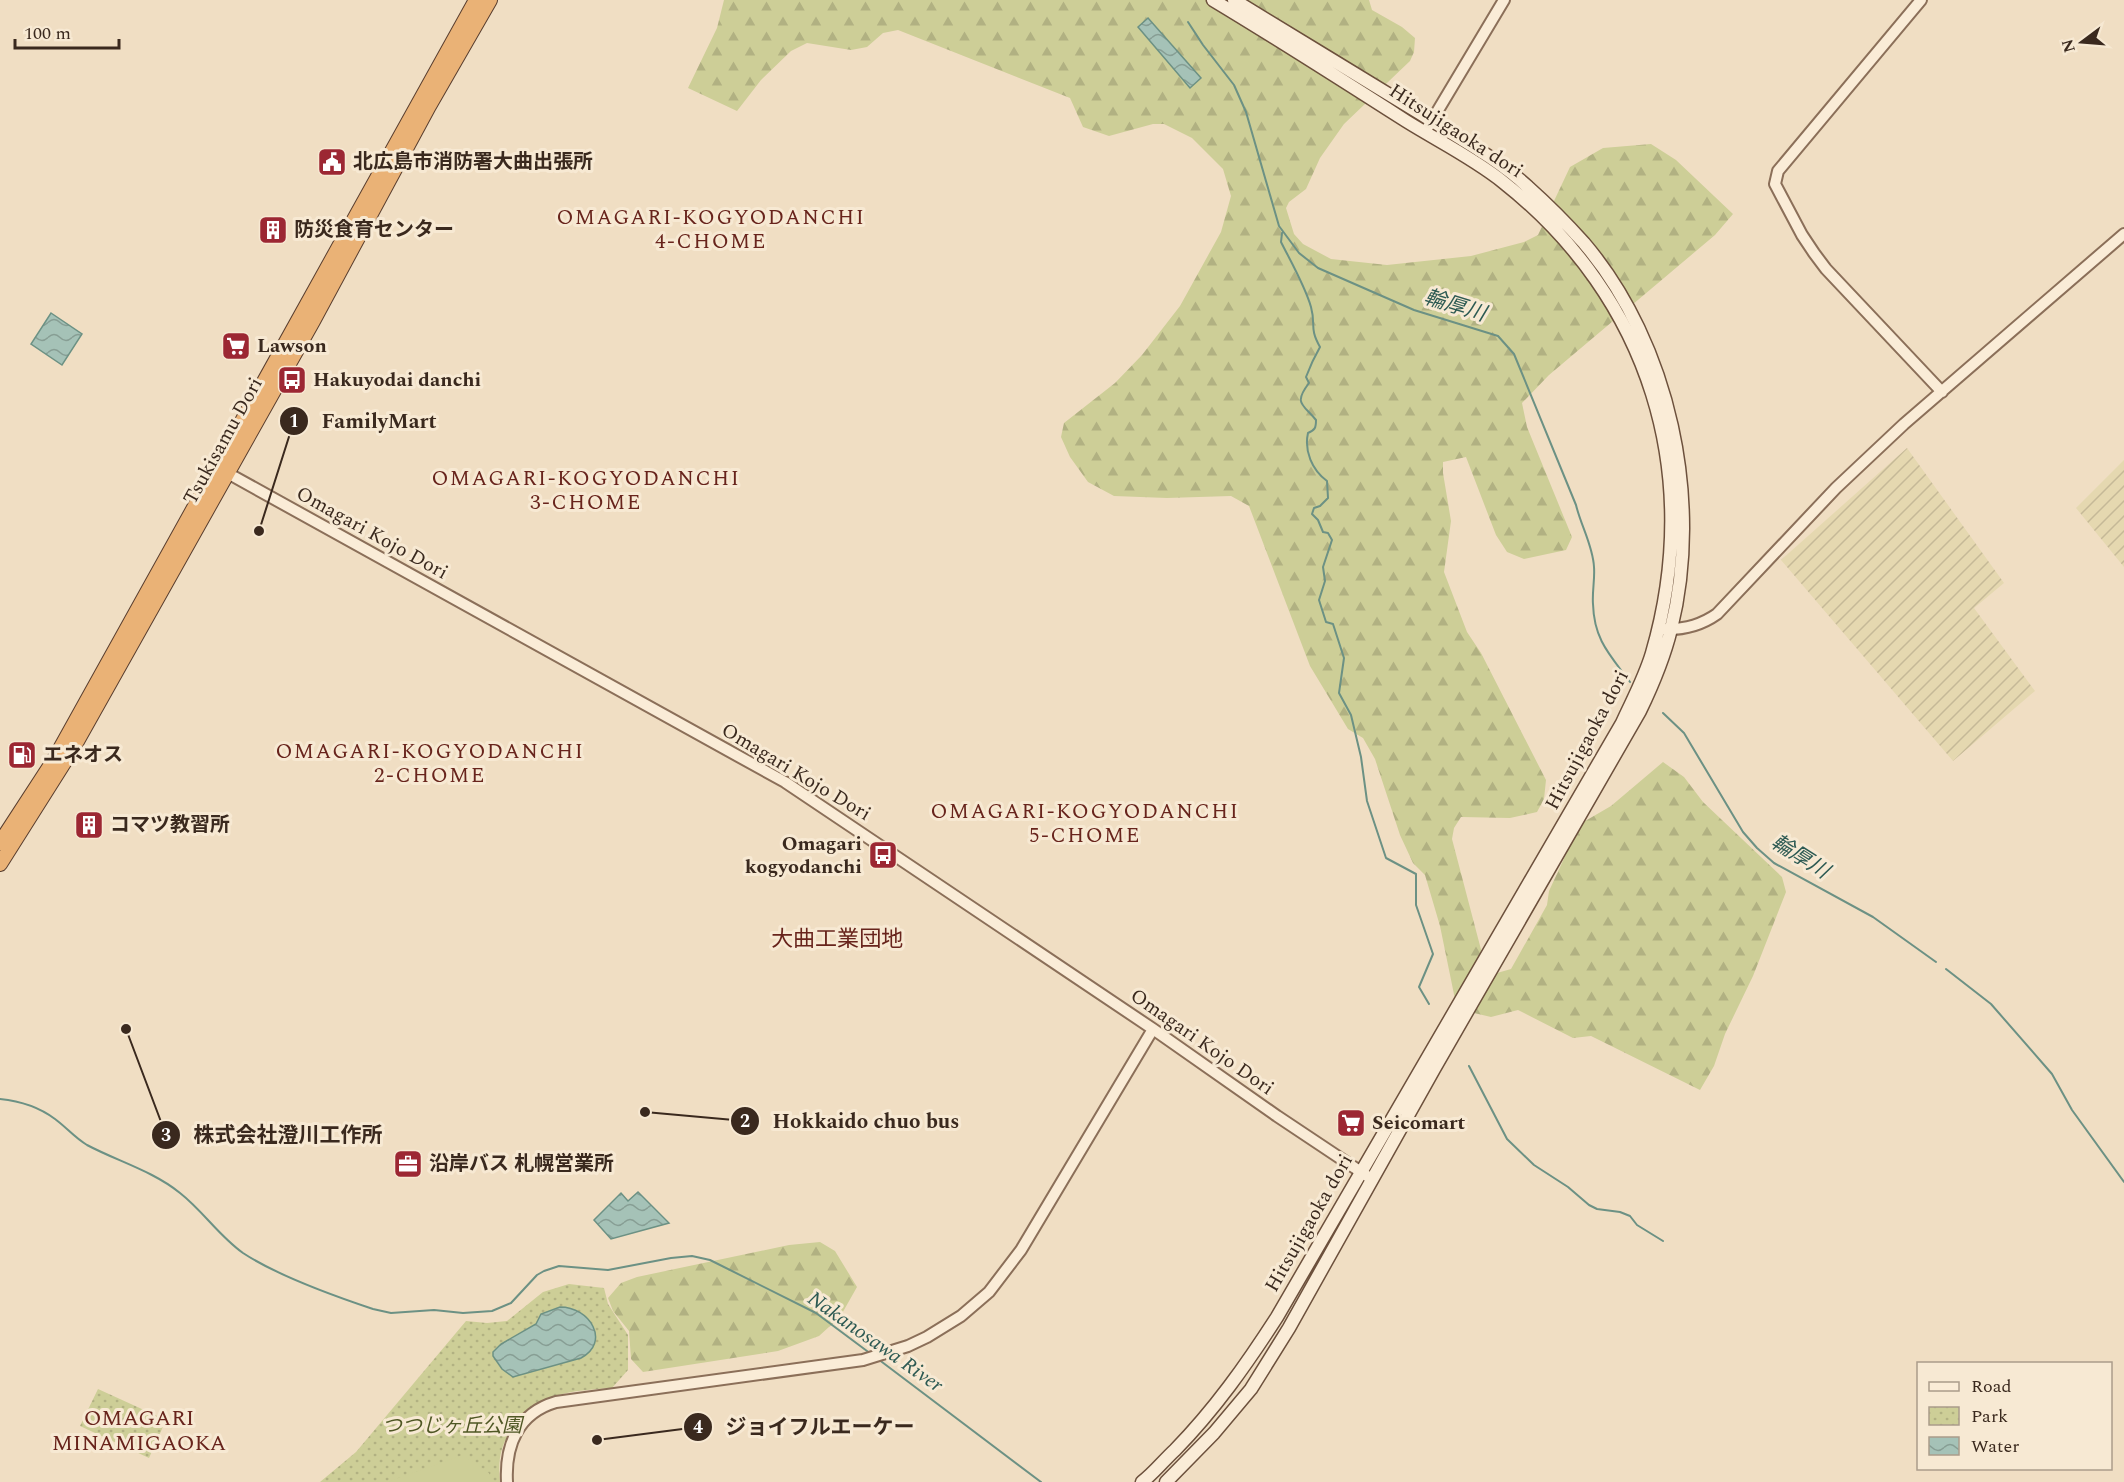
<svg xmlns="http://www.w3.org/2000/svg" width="2124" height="1482" viewBox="0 0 2124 1482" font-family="Spectral,'Noto Sans JP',serif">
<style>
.farmland{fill:url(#farmland-furrows)}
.forest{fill:url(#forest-firs)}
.park{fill:url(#park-dots)}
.pitch{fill:#cdce97}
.water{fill:url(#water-waves);stroke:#6c9184;stroke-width:1.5}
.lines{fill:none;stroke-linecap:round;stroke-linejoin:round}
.stream{stroke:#6c9184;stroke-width:2}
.tertiary-casing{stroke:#8b6f59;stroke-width:14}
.secondary-casing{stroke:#6c503c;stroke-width:15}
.trunk-casing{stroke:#583d2e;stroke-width:16}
.tertiary{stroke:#faecd7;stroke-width:10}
.secondary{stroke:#faecd7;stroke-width:12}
.trunk{stroke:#eab276;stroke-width:14}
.labels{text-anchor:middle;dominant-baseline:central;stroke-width:6;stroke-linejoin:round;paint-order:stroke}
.street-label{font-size:20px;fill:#3a291e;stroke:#f7e9d3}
.poi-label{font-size:20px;font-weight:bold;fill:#3a291e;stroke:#f7e9d3;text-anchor:start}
.park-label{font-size:20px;font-style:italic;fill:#4f5724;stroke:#f7e9d3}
.neighbourhood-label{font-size:21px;letter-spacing:1.5px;fill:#68241c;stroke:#f7e9d3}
.water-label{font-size:21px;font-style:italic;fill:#2d5a53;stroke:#f7e9d3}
.quarter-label{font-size:22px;fill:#68241c;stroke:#f7e9d3}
.leader{fill:none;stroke:#3a291e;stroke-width:2}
.callout-dot{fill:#3a291e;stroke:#f7e9d3;stroke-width:2}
.mark-label{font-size:18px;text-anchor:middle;font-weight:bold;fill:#fff}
.callout-label{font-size:21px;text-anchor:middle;font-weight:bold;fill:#3a291e;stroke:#f7e9d3;stroke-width:6;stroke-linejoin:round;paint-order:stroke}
</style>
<defs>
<pattern id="farmland-furrows" width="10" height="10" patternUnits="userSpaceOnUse" patternTransform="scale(1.5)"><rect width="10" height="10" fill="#e5d8b0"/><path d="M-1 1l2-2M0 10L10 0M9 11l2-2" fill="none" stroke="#c5b997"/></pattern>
<pattern id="forest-firs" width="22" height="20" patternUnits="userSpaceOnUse" patternTransform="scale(1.5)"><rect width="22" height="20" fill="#cdce97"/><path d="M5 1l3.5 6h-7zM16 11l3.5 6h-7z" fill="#b1b182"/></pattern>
<pattern id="park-dots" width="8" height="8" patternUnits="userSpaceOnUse" patternTransform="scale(1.5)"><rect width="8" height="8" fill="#cdce97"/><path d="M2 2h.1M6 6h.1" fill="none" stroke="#b1b182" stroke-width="1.8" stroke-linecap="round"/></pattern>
<pattern id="water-waves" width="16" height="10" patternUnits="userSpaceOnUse" patternTransform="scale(1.5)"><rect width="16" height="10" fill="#a5c2b7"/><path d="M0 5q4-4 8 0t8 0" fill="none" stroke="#879e94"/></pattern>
</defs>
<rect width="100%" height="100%" fill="#f0dec3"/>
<path class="farmland" d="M1907,448L2004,583L1974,608L2035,691L1953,761L1781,560Z
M2124,460V567L2076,508Z"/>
<path class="forest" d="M724,0H1369L1372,10L1402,27L1415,38L1414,52L1410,61L1344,124L1320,158L1306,189L1289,202L1286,208L1294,234L1303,244L1331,259L1387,265L1471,256L1524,242L1538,235L1570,167L1603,148L1651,144L1676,160L1733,214L1715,235L1549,375L1522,403L1527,427L1572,537L1566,550L1524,559L1507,552L1496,535L1466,457L1443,462V473L1451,521L1444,572L1467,632L1481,653L1546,780L1544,799L1537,812L1510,818L1461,817L1454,828L1452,839L1484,961L1497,973L1511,969L1547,905L1549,891L1580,824L1611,806L1663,762L1684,777L1703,802L1782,877L1786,892L1753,976L1725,1034L1714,1066L1700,1090L1591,1036L1573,1038L1518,1010L1491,1017L1457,1009L1440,926L1425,875L1413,863L1400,835L1375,759L1363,738L1348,729L1310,666L1249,506L1231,496L1167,498L1114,496L1088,482L1070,457L1061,437L1064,423L1115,383L1142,355L1180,306L1221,232L1231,196L1223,169L1192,138L1164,124H1153L1109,136L1083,127L1070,98L898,30L883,33L867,47L851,50L807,43L791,51L761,80L737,111L688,88L717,28Z
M820,1242L835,1251L857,1287L840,1317L819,1336L778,1351L643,1372L631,1359L629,1331L613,1311L608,1298L621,1283L637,1277L789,1245Z"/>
<path class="park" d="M569,1284L604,1288L608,1304L628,1335V1370L612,1388C572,1391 536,1392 512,1428C500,1447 498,1460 500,1482H320L356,1452L466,1321L487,1323L507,1321L543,1292Z
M98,1389L166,1420L149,1458L80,1426Z"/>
<path class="pitch" d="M463,1455L489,1473V1482H387Z"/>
<path class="water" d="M1148,18L1201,78L1190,88L1138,27Z
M51,313L82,334L62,365L31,344Z
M638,1192L669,1223L611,1239L594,1220L621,1193L628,1201Z
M560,1307C590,1307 611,1342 581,1358L513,1377L502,1369L493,1356V1352L501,1344L536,1324L541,1314Z"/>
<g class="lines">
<path class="stream" d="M1188,22L1203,45L1234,85L1246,112L1279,226L1299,253L1318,268L1414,310L1498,336L1514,354L1576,505C1581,526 1593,546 1594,567C1595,579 1592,592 1593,604C1594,640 1610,655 1630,682
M1282,233L1281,242C1291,262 1305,286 1311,307C1316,325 1309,328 1320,347C1316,354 1309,369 1306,377L1309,383C1293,404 1303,404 1316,420C1316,428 1315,430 1308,433C1304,451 1312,470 1327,481L1328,498L1320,506L1314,508L1312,514L1318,520L1323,532L1328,533L1332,540L1323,567L1325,581L1319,600L1326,622L1333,624L1344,658L1339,693L1351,715L1361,757L1367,801L1386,858L1416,874V905L1433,954L1419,987L1429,1004
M1663,713L1684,733L1743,832L1757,848L1774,863L1873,917L1936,962
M1946,969L1991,1004L2052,1074L2072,1110L2124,1182
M1469,1066L1507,1139L1534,1165L1568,1187L1589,1205L1597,1209L1620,1212L1630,1216L1637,1225L1663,1241
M0,1099C20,1101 39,1107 55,1119C66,1127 75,1138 87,1145C117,1161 153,1171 180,1193C203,1211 219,1236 243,1253C278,1276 334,1296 373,1309L391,1313L434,1310L463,1313L492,1311L511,1303L537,1275L544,1271L559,1266L608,1270L671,1258L692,1256L710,1260L816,1313L871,1354
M878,1359L1041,1482"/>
<g class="tertiary-casing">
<path id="tertiary" d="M1921,0L1778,171L1775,184L1802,235L1814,253L1826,269L1942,392
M1425,132L1504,0
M222,470L785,782L1153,1029L1277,1116L1367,1176
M1663,629C1683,630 1700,626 1717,614L1836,488L1904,424L2124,234
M507,1482C505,1445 518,1413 556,1402L863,1360L908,1346L927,1337L961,1316L989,1292L1021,1250L1153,1029"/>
</g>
<g class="secondary-casing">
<path id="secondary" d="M1142,1482C1154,1473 1164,1460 1175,1450C1215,1409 1246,1365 1277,1317L1622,723C1632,701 1645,677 1652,653C1704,474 1650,298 1503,182C1473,158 1438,141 1406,121C1342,80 1278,39 1213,0
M1166,1482L1214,1433L1251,1389L1289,1328L1434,1069L1640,711C1653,684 1664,658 1671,629C1703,501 1670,344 1584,243C1567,224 1547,204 1528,187C1497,158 1457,137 1421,114C1359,76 1296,38 1234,0"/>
</g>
<g class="trunk-casing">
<path id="trunk" d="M0,843L54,760L476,0
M0,864L72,750L313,321L429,106L490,0"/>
</g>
<use href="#tertiary" class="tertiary"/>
<use href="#secondary" class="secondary"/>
<use href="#trunk" class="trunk"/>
</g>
<defs>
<g id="civic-square" transform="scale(1.5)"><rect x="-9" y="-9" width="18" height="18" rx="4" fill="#9c2733" stroke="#f7e9d3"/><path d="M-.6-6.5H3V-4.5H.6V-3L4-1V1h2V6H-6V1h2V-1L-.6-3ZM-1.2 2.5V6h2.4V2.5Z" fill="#fff"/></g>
<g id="building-square" transform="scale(1.5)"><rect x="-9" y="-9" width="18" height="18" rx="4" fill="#9c2733" stroke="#f7e9d3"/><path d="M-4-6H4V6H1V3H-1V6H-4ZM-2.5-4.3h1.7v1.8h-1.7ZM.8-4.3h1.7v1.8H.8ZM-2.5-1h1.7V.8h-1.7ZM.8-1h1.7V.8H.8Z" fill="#fff"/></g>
<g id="supermarket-square" transform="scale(1.5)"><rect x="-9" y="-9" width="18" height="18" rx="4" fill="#9c2733" stroke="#f7e9d3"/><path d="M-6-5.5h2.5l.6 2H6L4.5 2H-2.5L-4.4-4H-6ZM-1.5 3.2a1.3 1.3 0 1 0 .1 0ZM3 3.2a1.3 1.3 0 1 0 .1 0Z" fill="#fff"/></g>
<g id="bus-square" transform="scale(1.5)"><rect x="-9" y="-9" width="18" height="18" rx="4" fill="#9c2733" stroke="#f7e9d3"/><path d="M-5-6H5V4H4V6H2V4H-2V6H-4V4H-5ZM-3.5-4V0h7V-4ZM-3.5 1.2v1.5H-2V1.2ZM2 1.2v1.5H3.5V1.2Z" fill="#fff"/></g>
<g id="fuel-square" transform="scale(1.5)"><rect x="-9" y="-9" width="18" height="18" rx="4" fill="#9c2733" stroke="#f7e9d3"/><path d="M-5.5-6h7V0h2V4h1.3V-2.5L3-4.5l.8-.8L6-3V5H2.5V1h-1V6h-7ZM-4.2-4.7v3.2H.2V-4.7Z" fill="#fff"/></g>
<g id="office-square" transform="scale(1.5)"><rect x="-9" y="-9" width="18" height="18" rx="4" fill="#9c2733" stroke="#f7e9d3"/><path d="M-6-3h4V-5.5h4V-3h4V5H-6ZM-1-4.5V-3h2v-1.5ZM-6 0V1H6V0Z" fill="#fff"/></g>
</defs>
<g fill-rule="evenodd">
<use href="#civic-square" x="332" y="162"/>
<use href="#building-square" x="273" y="230"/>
<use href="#supermarket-square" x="236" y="346"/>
<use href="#bus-square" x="292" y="380"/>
<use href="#fuel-square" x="22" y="755"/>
<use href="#building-square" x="89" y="825"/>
<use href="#bus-square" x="883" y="855"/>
<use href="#supermarket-square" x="1351" y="1123"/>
<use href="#office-square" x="408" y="1164"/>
</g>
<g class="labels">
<g class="street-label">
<text transform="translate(1456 131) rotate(33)">Hitsujigaoka dori</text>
<text transform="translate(223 441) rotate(-61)">Tsukisamu Dori</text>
<text transform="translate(372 533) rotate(29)">Omagari Kojo Dori</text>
<text transform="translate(1587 740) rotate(-62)">Hitsujigaoka dori</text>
<text transform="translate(796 772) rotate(31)">Omagari Kojo Dori</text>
<text transform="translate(1202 1042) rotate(35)">Omagari Kojo Dori</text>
<text transform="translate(1309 1223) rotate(-60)">Hitsujigaoka dori</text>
</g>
<g class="poi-label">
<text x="353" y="162">北広島市消防署大曲出張所</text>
<text x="294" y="230">防災食育センター</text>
<text x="257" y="346">Lawson</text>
<text x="313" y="380">Hakuyodai danchi</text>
<text x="43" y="755">エネオス</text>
<text x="110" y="825">コマツ教習所</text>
<text x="862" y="844" text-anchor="end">Omagari<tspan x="862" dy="23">kogyodanchi</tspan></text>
<text x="1372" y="1123">Seicomart</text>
<text x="429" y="1164">沿岸バス 札幌営業所</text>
</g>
<g class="park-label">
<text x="452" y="1426">つつじヶ丘公園</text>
</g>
<g class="neighbourhood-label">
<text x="711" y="218">OMAGARI-KOGYODANCHI<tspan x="711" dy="24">4-CHOME</tspan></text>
<text x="586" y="479">OMAGARI-KOGYODANCHI<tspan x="586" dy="24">3-CHOME</tspan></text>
<text x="430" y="752">OMAGARI-KOGYODANCHI<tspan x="430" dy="24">2-CHOME</tspan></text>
<text x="1085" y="812">OMAGARI-KOGYODANCHI<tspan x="1085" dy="24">5-CHOME</tspan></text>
</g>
<g class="water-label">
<text transform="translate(1455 306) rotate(17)">輪厚川</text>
<text transform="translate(1800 857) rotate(32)">輪厚川</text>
<text transform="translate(875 1342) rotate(35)">Nakanosawa River</text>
</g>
<g class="quarter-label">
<text x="837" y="939">大曲工業団地</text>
<text x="139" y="1418">OMAGARI<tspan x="139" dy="25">MINAMIGAOKA</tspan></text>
</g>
</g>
<path class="leader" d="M259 531L294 421M645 1112L745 1121M126 1029L166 1135M597 1440L698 1427"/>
<g class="callout-dot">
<circle cx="259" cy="531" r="6"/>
<circle cx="645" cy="1112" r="6"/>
<circle cx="126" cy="1029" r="6"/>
<circle cx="597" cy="1440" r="6"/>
<circle cx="294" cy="421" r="15"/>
<circle cx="745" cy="1121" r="15"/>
<circle cx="166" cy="1135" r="15"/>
<circle cx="698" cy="1427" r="15"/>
</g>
<g class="mark-label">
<text x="294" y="427">1</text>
<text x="745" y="1127">2</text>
<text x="166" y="1141">3</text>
<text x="698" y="1433">4</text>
</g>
<g class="callout-label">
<text x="379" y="428">FamilyMart</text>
<text x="866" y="1128">Hokkaido chuo bus</text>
<text x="288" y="1142">株式会社澄川工作所</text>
<text x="820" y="1434">ジョイフルエーケー</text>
</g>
<rect x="1917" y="1362" width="195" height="108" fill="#f7e9d3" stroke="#ab9c8b" stroke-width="1.5"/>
<rect x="1929" y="1382" width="30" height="9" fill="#faecd7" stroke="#ab9c8b" stroke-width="1.5"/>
<text x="1971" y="1392" font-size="18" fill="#3a291e">Road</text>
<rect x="1929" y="1407" width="30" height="18" fill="url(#park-dots)" stroke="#ab9c8b" stroke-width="1.5"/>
<text x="1971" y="1422" font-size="18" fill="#3a291e">Park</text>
<rect x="1929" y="1437" width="30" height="18" fill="url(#water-waves)" stroke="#ab9c8b" stroke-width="1.5"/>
<text x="1971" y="1452" font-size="18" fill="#3a291e">Water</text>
<g transform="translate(2082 42) rotate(254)" stroke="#f7e9d3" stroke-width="4.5" paint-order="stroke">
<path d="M0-4.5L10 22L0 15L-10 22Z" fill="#3a291e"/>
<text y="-9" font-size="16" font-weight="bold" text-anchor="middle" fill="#3a291e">N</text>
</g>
<path d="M15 39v9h104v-9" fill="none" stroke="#3a291e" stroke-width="3"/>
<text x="24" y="39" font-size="18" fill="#3a291e" stroke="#f7e9d3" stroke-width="4.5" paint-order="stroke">100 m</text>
</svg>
